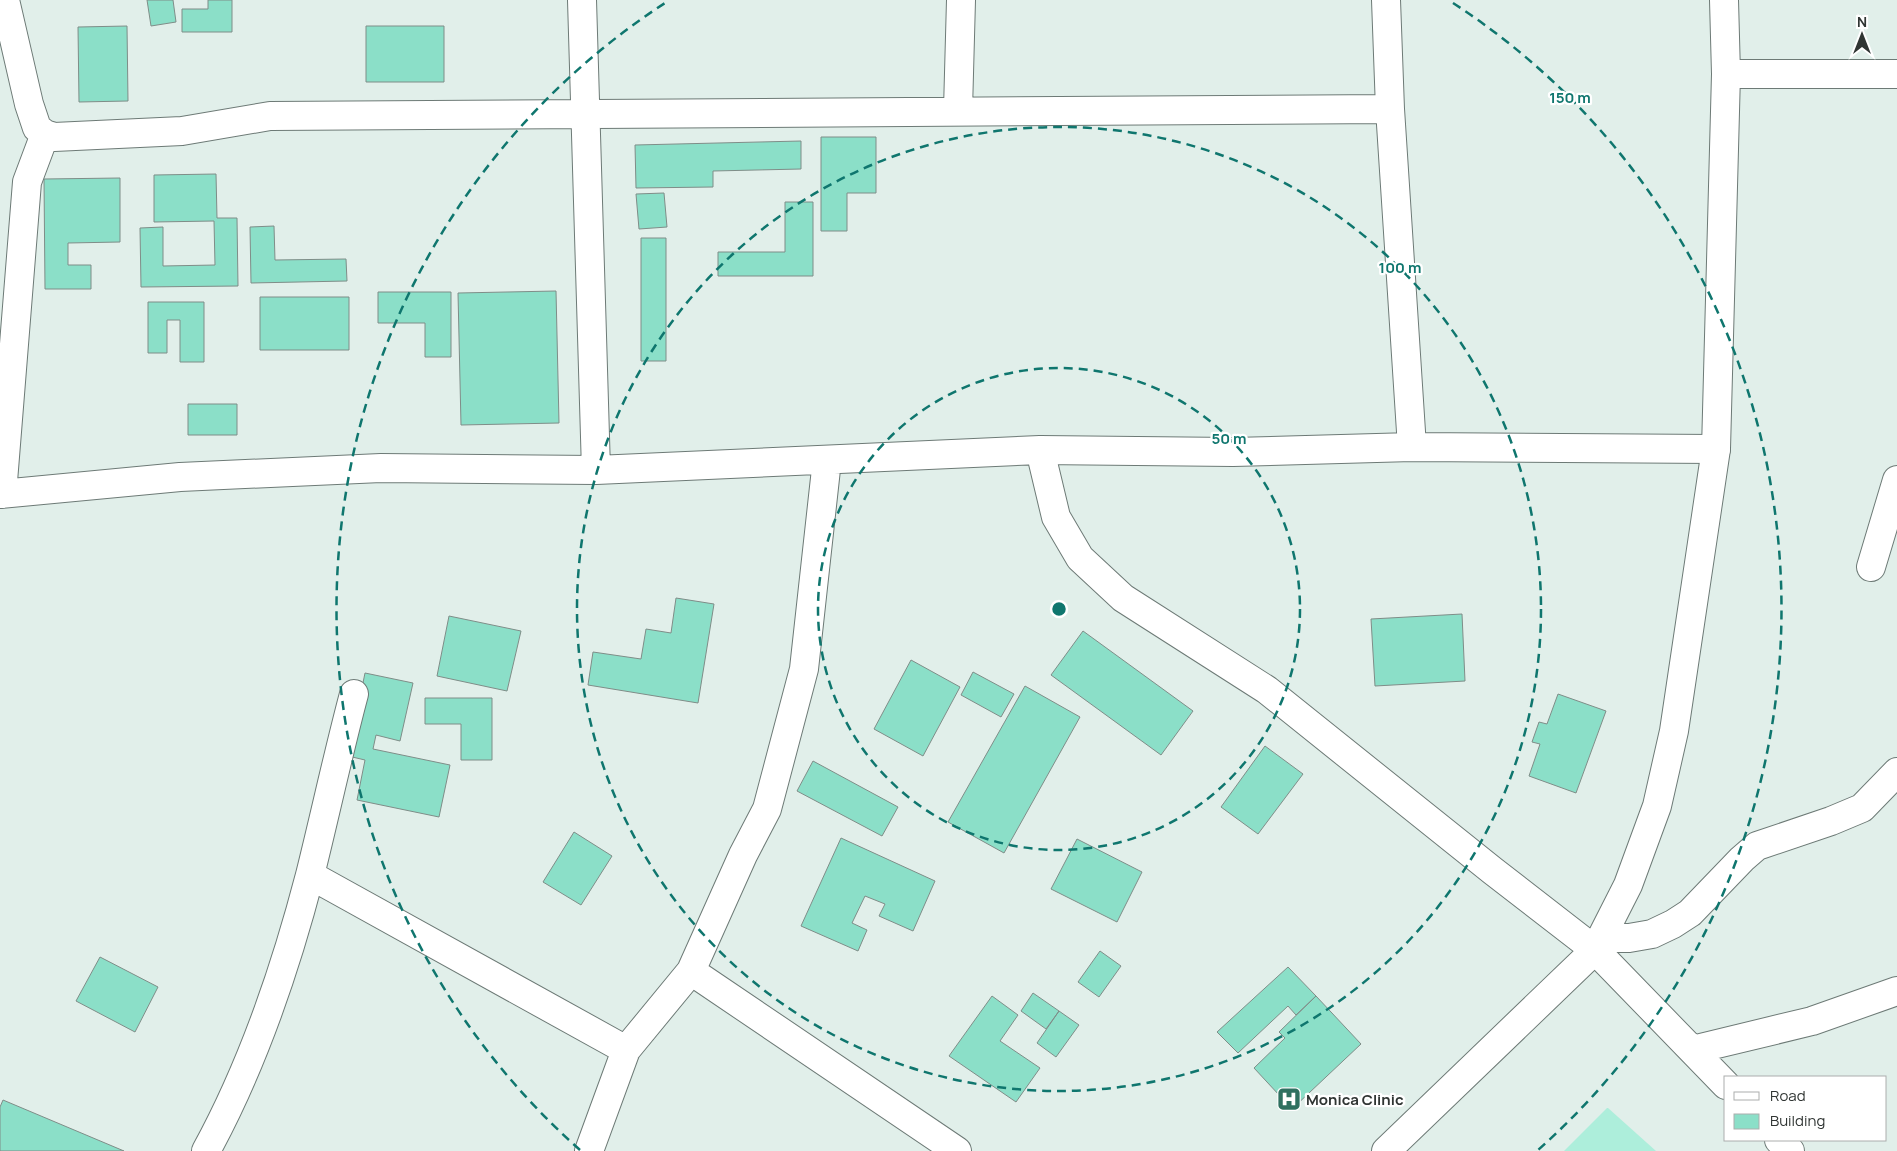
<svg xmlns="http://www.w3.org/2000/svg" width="1897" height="1151" viewBox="0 0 1897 1151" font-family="Manrope,sans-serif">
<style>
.green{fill:#adeedb}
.building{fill:#8bdfc8;stroke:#7f8d88}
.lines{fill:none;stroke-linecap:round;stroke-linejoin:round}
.minor-casing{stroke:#6d7a76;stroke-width:30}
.tertiary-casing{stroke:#6d7a76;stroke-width:30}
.minor{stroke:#fff;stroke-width:28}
.tertiary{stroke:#fff;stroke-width:28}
.ring{fill:none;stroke:#0f766e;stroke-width:2.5;stroke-dasharray:9 6}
.labels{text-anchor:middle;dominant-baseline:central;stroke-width:4.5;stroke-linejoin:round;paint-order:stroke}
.poi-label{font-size:15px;font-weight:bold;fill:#303533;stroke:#fff;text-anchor:start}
.centre{fill:#0f766e;stroke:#fff;stroke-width:2.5}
.ring-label{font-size:15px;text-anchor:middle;font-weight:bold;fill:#0f766e;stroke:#fff;stroke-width:4.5;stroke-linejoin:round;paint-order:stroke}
</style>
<rect width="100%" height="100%" fill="#e1efea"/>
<path class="green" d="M1607,1108H1608L1656,1151H1564Z"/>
<path class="building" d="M147,0H173L176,22L151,26Z
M208,0H232V32H182V9H208Z
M127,26L128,101L79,102L78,27Z
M366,26H444V82H366Z
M821,137H876V193H847V231H821Z
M801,141V169L713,171V187L636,188L635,145Z
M216,174L217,218H237L238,286L141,287L140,228L163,227V266L215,265L214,221L154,222V175Z
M120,178V242L68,243V265H91V289H45L44,179Z
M664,193L667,227L639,229L636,194Z
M785,202H813V276H718V252H785Z
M274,226L275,260L346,259L347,281L251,283L250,227Z
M641,238H666V361H641Z
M556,291L559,423L461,425L458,293Z
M378,292H451V357H425V323H378Z
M260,297H349V350H260Z
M148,302H204V362H180V320H167V353H148Z
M188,404H237V435H188Z
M676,598L714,604L698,703L588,685L593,652L641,659L646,629L671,633Z
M1462,614L1465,681L1375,686L1371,619Z
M449,616L521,631L507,691L437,676Z
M1083,631L1193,711L1161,755L1051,675Z
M911,660L960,687L923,756L874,729Z
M973,672L1014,694L1001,717L961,695Z
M365,673L413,683L400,741L376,735L373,749L450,765L439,817L357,800L365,760L348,756Z
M1025,686L1080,717L1004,853L948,822Z
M1558,694L1606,711L1576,793L1529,776L1540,744L1532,742L1539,722L1547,724Z
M425,698H492V760H461V724H425Z
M1265,746L1303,774L1258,834L1221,807Z
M813,761L898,807L882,836L797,791Z
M574,832L612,856L581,905L543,882Z
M841,838L935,881L913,931L879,916L885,904L865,896L852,923L867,930L858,951L801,926Z
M1077,839L1142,872L1117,922L1051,889Z
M1100,951L1121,966L1099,997L1078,982Z
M100,957L158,987L135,1032L76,1001Z
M1288,967L1316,996L1296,1015L1288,1006L1238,1053L1217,1032Z
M1033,993L1059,1011L1046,1029L1021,1011Z
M992,996L1018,1015L1000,1041L1040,1068L1016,1102L949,1056Z
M1316,996L1361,1044L1292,1109L1254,1068L1285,1038L1279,1032Z
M1059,1011L1079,1025L1056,1057L1037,1043Z
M3,1100L124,1151H0V1107Z"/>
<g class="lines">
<g class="minor-casing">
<path id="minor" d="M5,0L29,104L37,128L45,134L54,137L182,131L270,116L1390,109
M582,0L596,470
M1386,0L1390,109L1412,447
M1726,74H1897
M958,110L961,0
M1040,450L1056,517L1080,558L1123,598L1267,690L1493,871L1595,950L1726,1085
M0,494L180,477L381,468L596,470L1040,450L1233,452L1412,447L1716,449
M2,494L27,182L45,134
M1871,567L1897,480
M310,875L626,1050
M1601,938H1629L1652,934L1673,924L1690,913L1742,859L1757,846L1831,821L1862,808L1897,772
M691,971L957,1151
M1692,1050L1812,1021L1897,991
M1779,1140L1790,1151
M206,1151C252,1067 286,967 310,875C325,815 338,754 354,694
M589,1151L626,1050L691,971L743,855L767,809L804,669L827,460"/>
</g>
<g class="tertiary-casing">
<path id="tertiary" d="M1386,1151L1595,950L1628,885L1657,806L1674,731L1716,449L1726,74L1724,0"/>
</g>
<use href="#minor" class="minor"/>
<use href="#tertiary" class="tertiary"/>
</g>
<g class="ring">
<circle cx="1059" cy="609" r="241"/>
<circle cx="1059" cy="609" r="482"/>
<path d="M580 1150A723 723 0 0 1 665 3M1453 3A723 723 0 0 1 1538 1150"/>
</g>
<defs>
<g id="hospital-square" transform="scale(1.25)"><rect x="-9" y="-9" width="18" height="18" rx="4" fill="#2f7060" stroke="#fff"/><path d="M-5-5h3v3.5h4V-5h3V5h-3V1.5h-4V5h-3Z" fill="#fff"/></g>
</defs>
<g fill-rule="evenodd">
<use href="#hospital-square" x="1289" y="1099"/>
</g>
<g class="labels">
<g class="poi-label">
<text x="1306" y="1099">Monica Clinic</text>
</g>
</g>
<circle cx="1059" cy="609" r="8" class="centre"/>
<g class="ring-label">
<text x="1570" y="103">150 m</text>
<text x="1400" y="273">100 m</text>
<text x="1229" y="444">50 m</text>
</g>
<rect x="1724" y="1076" width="162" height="65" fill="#ffffff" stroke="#acaead"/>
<rect x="1734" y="1092" width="25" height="8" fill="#ffffff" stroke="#acaead"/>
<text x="1770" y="1101" font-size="15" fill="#303533">Road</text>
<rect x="1734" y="1114" width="25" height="15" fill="#8bdfc8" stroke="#acaead"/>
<text x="1770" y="1126" font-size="15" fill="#303533">Building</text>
<g transform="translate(1862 35)" stroke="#ffffff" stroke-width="4" paint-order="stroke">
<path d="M0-4L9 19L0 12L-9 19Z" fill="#303533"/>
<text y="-8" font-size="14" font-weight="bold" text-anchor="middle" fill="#303533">N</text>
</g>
</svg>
